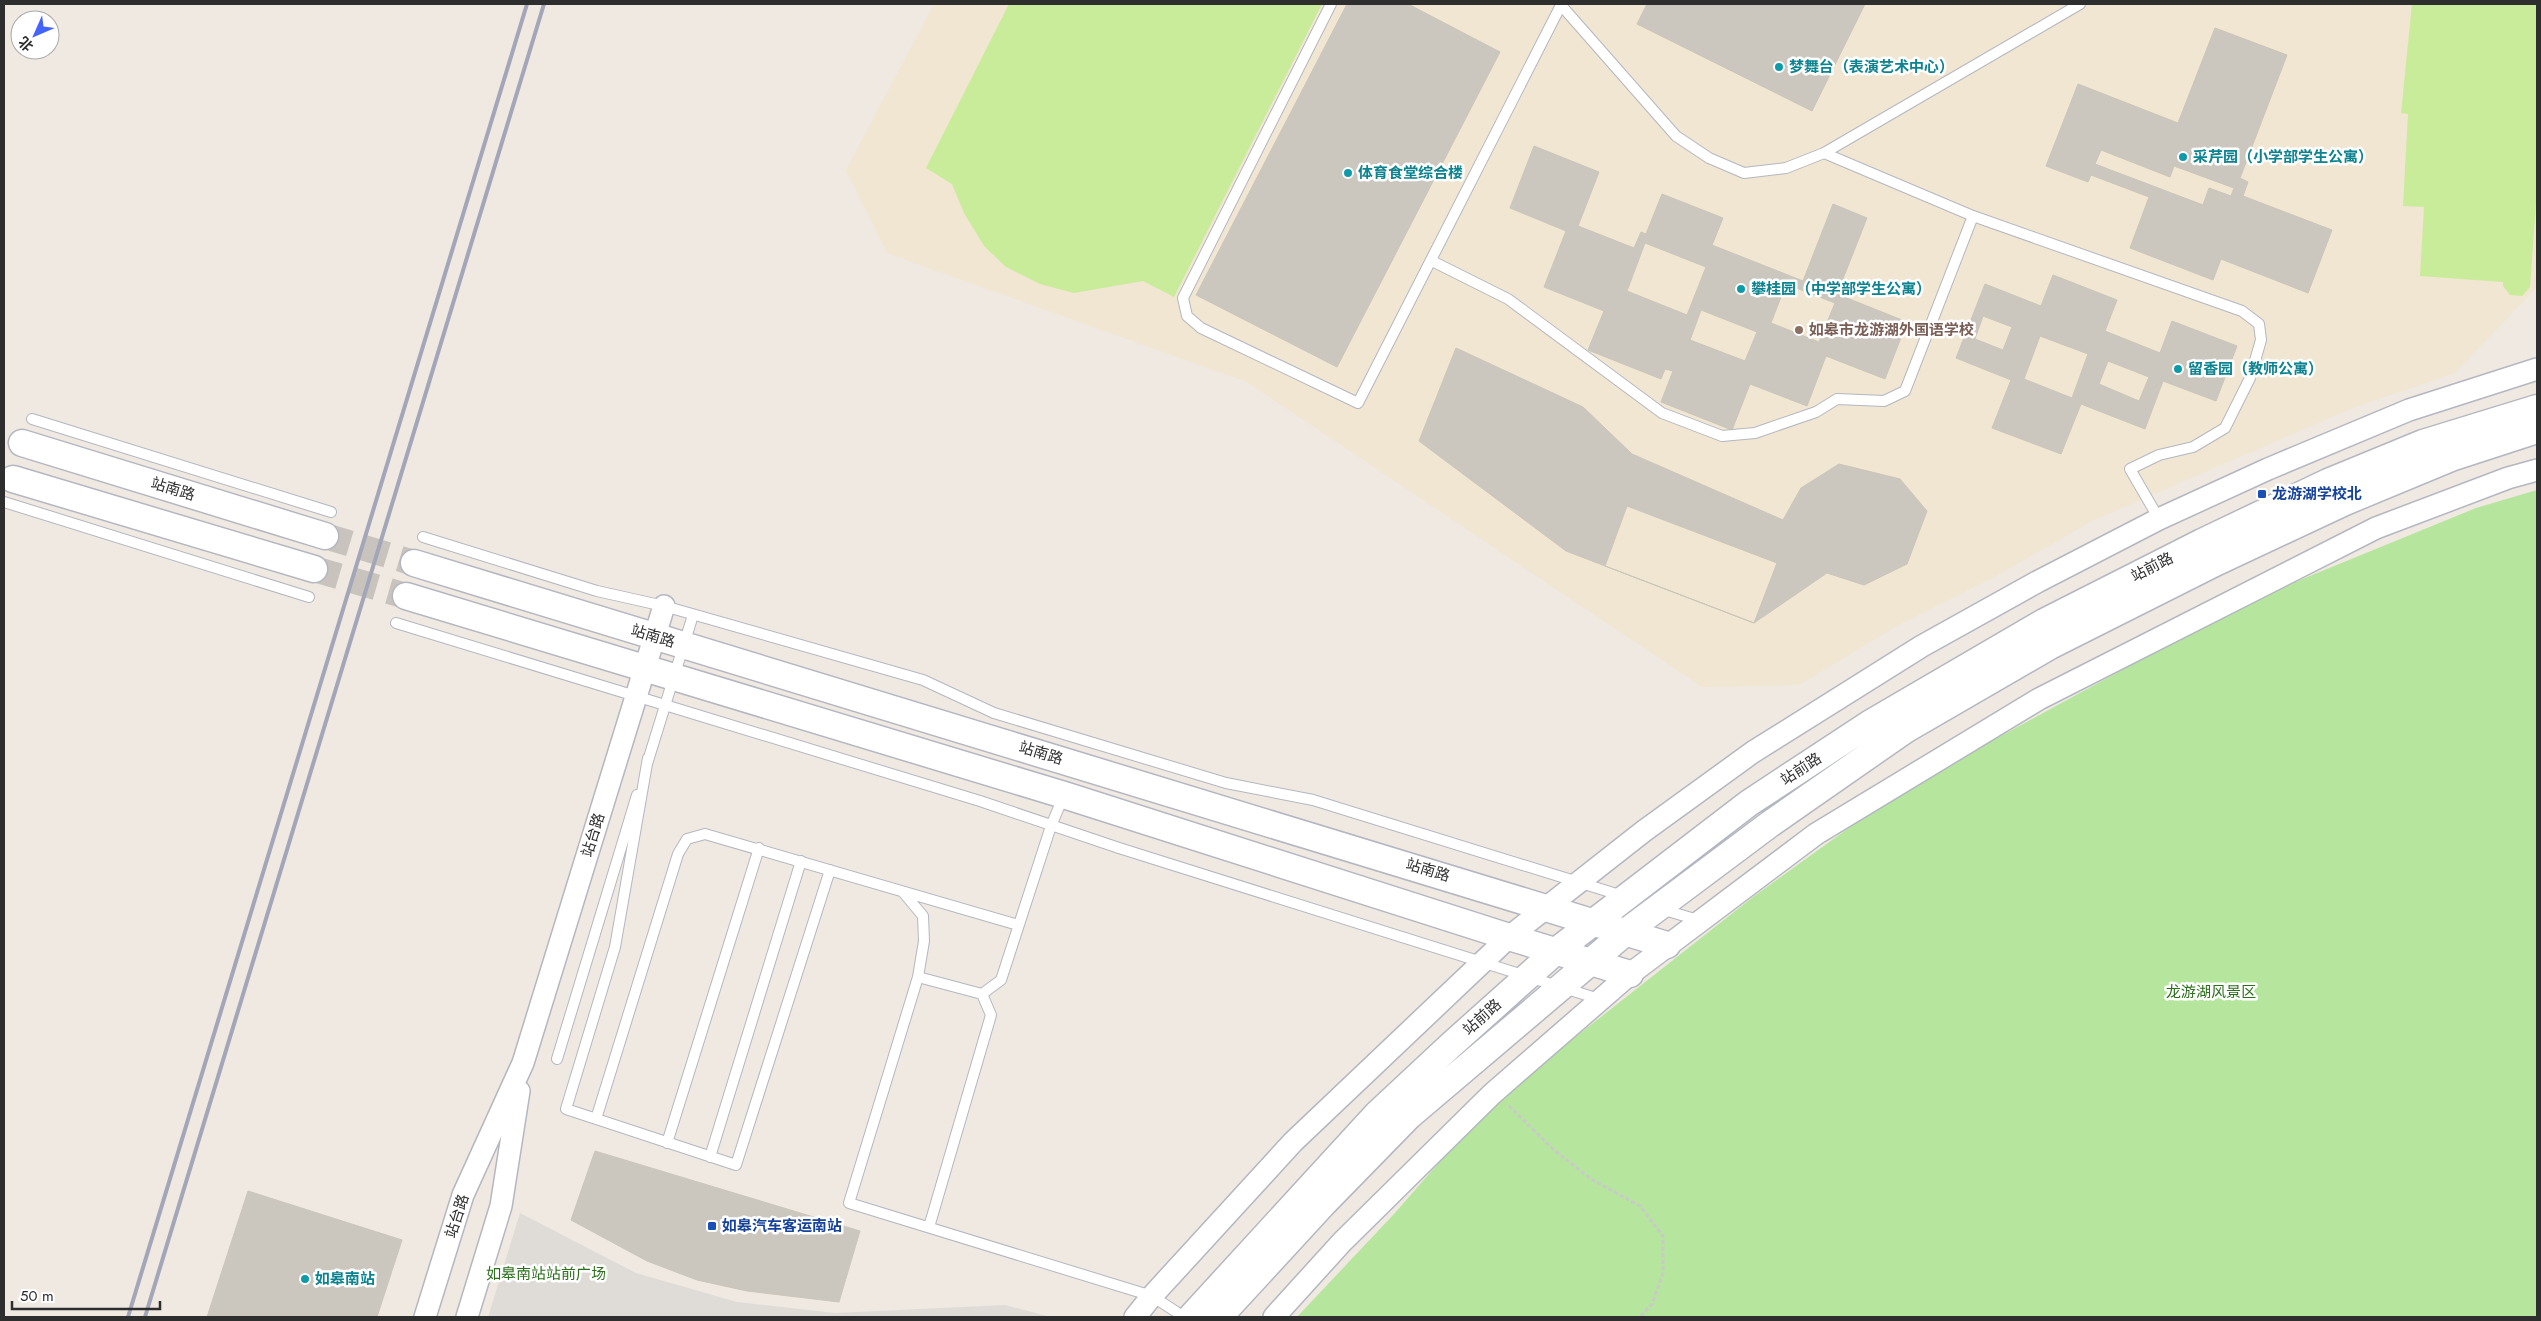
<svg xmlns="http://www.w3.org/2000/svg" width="2541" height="1321" viewBox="0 0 2541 1321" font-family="Jost,'Noto Sans SC',sans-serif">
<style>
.education{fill:#f0e6d1}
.green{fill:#b6e59e}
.pitch{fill:#c9ec9a}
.plaza{fill:#dfdcd8}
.building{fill:#cbc7bf;stroke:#cbc5ba;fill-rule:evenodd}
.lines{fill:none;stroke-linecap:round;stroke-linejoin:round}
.tertiary-tunnel{stroke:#c8c4bd;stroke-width:26;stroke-dasharray:26 13;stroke-linecap:butt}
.service-casing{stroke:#b4b7c1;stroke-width:12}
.minor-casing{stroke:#b4b7c1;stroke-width:24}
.tertiary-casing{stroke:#b4b7c1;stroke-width:29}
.path{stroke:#c9c9c9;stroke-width:3;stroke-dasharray:4 2.5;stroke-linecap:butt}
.service{stroke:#fff;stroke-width:10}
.minor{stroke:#fff;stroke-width:21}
.tertiary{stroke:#fff;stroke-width:26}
.rail{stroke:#a3a6b8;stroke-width:4}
.culture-dot{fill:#0f9aa8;stroke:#fff;stroke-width:2}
.education-dot{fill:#8d6e63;stroke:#fff;stroke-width:2}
.transit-dot{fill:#1a4fb4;stroke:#fff;stroke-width:2}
.labels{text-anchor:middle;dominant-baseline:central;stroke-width:5;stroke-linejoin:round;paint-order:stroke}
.culture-label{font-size:15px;font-weight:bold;fill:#0d838f;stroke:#fff;text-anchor:start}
.education-label{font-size:15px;font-weight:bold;fill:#785e54;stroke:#fff;text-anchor:start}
.street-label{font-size:15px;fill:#2e2e2e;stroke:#fff}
.transit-label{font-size:15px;font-weight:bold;fill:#164399;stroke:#fff;text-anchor:start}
.park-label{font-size:15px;fill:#2c6e1b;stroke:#fff}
</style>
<rect width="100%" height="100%" fill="#efe9e1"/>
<path class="education" d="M934,4H2537V287L2455,373L2355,407L2092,521L1998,575L1895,627L1799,685L1702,687L1247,382L887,253L846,170Z"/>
<path class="green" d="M2537,490V1317H1297L1394,1214L1478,1118L1526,1076L1753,897L1857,822L1964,756L2249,601L2476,508Z"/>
<path class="pitch" d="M1009,4H1322L1174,297L1143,281L1074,293L1040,284L1006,267L984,246L964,213L952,184L926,168Z
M2412,4H2537V190L2530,287L2522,296L2510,295L2503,286V282L2420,276L2424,207L2403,206L2408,114L2401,113Z"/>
<path class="plaza" d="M520,1213L636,1273L737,1302L835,1313L1005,1305L1051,1317H488Z"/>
<path class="building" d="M1347,4H1408L1500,52L1337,367L1196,295Z
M1647,4H1865L1812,111L1637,24Z
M2215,28L2287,55L2240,178L2248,182L2243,196L2332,230L2308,293L2221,259L2213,280L2130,248L2149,197L2091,175L2088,182L2046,166L2078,84L2178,123ZM2101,150L2170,177L2174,166L2234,188L2231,196L2209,188L2203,205L2095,164Z
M1534,146L1599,172L1578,226L1634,248L1641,232L1646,234L1662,194L1723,218L1712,245L1803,281L1833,204L1867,218L1837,294L1907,322L1885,379L1826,356L1807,406L1750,384L1732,430L1661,402L1673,371L1665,369L1661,379L1588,350L1604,311L1544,287L1566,231L1510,208ZM1645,243L1706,267L1687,315L1627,291ZM1786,284L1835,303L1819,342L1771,323ZM1701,310L1757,332L1745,361L1690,340Z
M2053,275L2117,300L2105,331L2160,353L2172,321L2237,346L2216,401L2163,381L2145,429L2081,404L2061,454L1992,428L2011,380L1956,358L1985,284L2041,306ZM1983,316L2012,327L2003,350L1975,339ZM2040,336L2088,354L2072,398L2024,379ZM2108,361L2149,377L2139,401L2099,384Z
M1456,348L1583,407L1632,454L1783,520L1801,488L1839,464L1900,479L1927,511L1907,564L1864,585L1827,573L1754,623L1566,551L1419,441Z
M1627,506L1777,563L1754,623L1605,566Z
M595,1151L860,1231L839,1302L747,1291L697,1280L647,1261L571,1220Z
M248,1191L402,1240L377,1317H207Z"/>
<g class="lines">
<path class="tertiary-tunnel" d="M325,536L414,563
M314,569L406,596"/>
<g class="service-casing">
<path id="service" d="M1331,4L1183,298L1187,316L1201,328L1358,403L1561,5
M1560,4L1676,136L1709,158L1744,173L1786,168L1824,153L2080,4
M1824,153L1973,216L2242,311L2259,324L2261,340L2250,378L2225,428L2193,447L2159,455L2130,469L2159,519
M1432,261L1508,299L1662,413L1722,436L1755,433L1816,412L1837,399L1884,401L1905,391L1973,216
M32,419L331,512
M4,502L309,597
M423,537L597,591L664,606L923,680L994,713L1226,783L1313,800L1623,896
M396,623L980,801L1119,848L1599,999
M648,758L615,947L566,1109L736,1165L830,870
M647,764L693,615
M903,892L923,916L924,941L918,977L849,1203L1152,1296L1184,1317
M1661,909L1698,920
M918,977L982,994
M982,994L1001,980L1051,826L1064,795
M557,1059L637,795
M596,1119L678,854L687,839L705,834L1018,925
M667,1143L759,848
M710,1157L801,861
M929,1227L991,1015L982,994"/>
</g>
<g class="minor-casing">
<path id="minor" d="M425,1317L463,1195L523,1063L664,606
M467,1317L501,1206L519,1091
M1135,1317L1152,1296L1293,1142L1509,937L1644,831L1753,752L1922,646L2037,582L2159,519L2268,469L2409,410L2537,369
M1274,1317L1342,1242L1492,1094L1630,974L1816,834L2039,699L2376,528L2508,478L2537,470"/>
</g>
<g class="tertiary-casing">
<path id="tertiary" d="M22,443L325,536
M13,479L314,569
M414,563L1667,945
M406,596L1064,795L1509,937L1630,974
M1191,1317L1377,1114L1451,1045L1556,951L1749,803L1869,724L2044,622L2202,542L2328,482L2423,443L2537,408
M1219,1317L1324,1203L1409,1116L1627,931L1770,824L1905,730L2050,646L2217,562L2345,502L2451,458L2537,430"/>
</g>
<path class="path" d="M1509,1106L1554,1150L1591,1179L1640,1206L1663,1236V1273L1652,1304L1640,1317"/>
<use href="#service" class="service"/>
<use href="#minor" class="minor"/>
<use href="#tertiary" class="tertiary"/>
<path class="rail" d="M128,1317L527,4
M145,1317L544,4"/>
</g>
<g class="culture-dot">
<circle cx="1779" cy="67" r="5"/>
<circle cx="2183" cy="157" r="5"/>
<circle cx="1348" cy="173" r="5"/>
<circle cx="1741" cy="289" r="5"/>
<circle cx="2178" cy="369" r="5"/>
<circle cx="305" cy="1279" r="5"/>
</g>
<circle class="education-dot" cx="1799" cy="330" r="5"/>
<g class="transit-dot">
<rect x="2257" y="489" width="10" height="10" rx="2.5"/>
<rect x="707" y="1221" width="10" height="10" rx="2.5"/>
</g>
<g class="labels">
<g class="culture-label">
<text x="1789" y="67">梦舞台（表演艺术中心）</text>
<text x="2193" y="157">采芹园（小学部学生公寓）</text>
<text x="1358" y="173">体育食堂综合楼</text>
<text x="1751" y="289">攀桂园（中学部学生公寓）</text>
<text x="2188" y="369">留香园（教师公寓）</text>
<text x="315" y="1279">如皋南站</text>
</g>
<g class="education-label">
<text x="1809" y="330">如皋市龙游湖外国语学校</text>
</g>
<g class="street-label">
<text transform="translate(173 489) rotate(17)">站南路</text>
<text transform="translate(2152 567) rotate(-27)">站前路</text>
<text transform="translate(653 636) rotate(17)">站南路</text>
<text transform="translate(1041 753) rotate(17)">站南路</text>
<text transform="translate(1801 769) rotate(-33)">站前路</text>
<text transform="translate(593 835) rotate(-73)">站台路</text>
<text transform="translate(1428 870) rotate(17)">站南路</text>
<text transform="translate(1482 1017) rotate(-42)">站前路</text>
<text transform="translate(457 1216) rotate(-72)">站台路</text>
</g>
<g class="transit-label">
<text x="2272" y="494">龙游湖学校北</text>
<text x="722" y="1226">如皋汽车客运南站</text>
</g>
<g class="park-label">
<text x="2211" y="992">龙游湖风景区</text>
<text x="546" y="1274">如皋南站站前广场</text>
</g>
</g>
<rect width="2541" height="1321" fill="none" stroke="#2e2e2e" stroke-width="10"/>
<g transform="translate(35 35) rotate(225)"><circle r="24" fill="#ffffff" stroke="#ababab"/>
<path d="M0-4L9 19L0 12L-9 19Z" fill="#4264fb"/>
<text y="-8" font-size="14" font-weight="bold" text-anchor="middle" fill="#2e2e2e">北</text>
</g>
<path d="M12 1301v8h148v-8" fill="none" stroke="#2e2e2e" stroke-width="2.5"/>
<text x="20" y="1301" font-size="15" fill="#2e2e2e" stroke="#ffffff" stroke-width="4" paint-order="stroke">50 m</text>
</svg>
